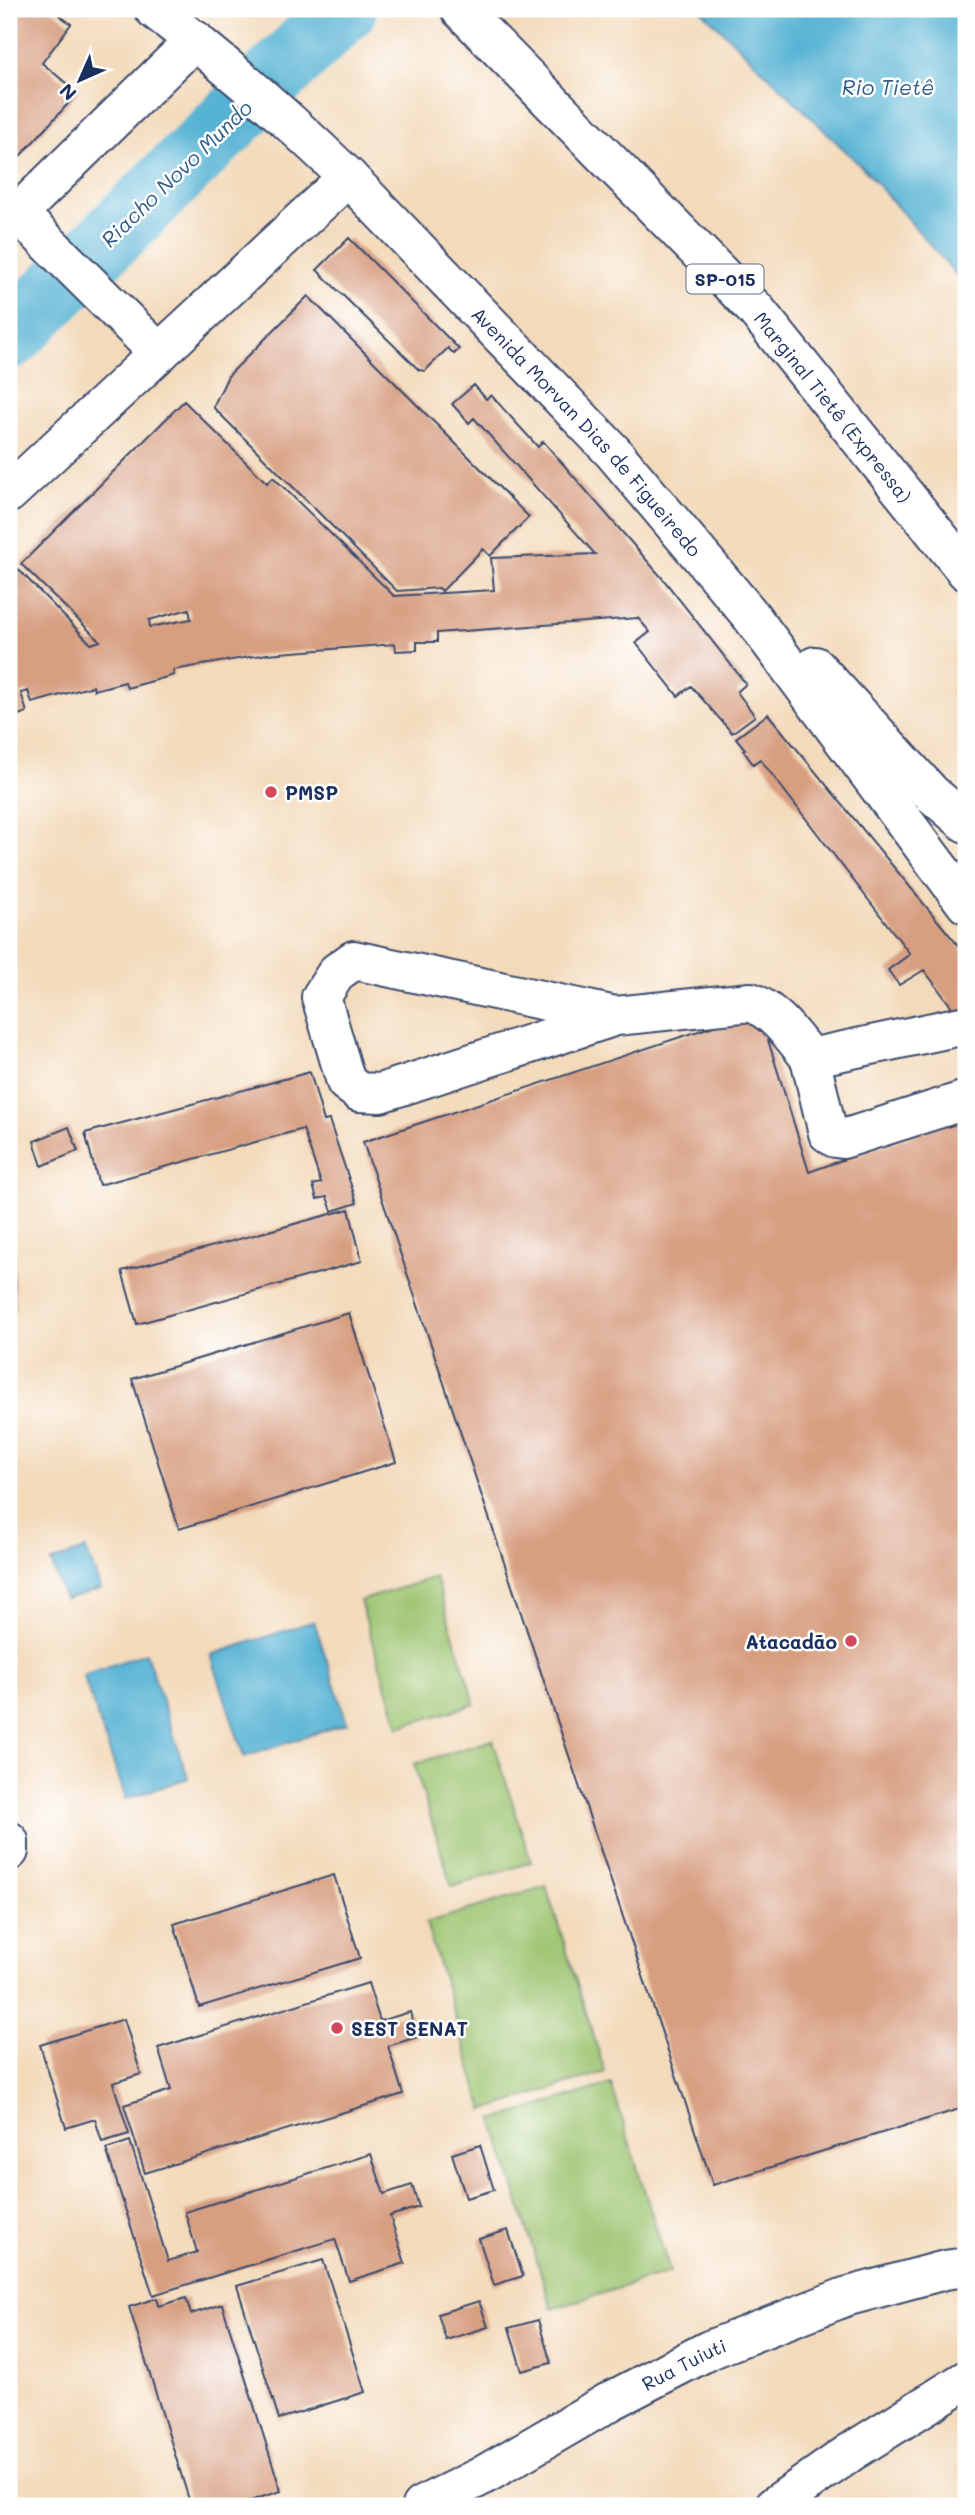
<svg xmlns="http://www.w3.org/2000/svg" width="975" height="2515" viewBox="0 0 975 2515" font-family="Mali,sans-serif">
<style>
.green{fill:#9dc46f;stroke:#5c7a66;stroke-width:2}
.water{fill:#56b3d4;stroke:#387199;stroke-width:2}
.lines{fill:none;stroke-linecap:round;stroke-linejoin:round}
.river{stroke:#56b3d4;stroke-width:66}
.building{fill:#d79e80;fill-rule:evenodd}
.minor-casing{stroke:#3b496c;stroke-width:42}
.highway-casing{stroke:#3b496c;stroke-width:42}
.minor{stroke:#fff;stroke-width:38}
.highway{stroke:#fff;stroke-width:38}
.poi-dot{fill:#d1495b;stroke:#fff;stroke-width:2.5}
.labels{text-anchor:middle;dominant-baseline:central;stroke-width:5;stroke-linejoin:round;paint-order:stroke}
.shield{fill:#fff;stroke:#5f6d8e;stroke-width:2}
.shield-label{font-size:18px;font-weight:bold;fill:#1b2f5e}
.street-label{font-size:19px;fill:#1b2f5e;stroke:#fff}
.poi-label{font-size:19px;font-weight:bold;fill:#1b2f5e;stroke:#fff;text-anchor:start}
.water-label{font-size:21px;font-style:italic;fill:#305d87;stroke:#fff}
</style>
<rect width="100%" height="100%" fill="#fff"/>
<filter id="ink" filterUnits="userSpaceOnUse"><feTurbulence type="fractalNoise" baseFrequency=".0143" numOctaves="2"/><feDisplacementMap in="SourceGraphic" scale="14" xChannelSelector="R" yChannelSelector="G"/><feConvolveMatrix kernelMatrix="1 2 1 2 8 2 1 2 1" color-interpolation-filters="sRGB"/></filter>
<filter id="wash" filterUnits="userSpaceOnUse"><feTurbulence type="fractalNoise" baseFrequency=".00686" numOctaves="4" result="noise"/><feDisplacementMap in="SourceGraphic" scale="28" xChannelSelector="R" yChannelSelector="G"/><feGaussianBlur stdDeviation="1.57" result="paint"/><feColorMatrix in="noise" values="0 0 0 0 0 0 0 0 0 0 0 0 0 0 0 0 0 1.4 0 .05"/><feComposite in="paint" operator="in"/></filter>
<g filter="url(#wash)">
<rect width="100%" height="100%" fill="#f3daba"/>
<path class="green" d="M435,1577L475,1704L399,1727L360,1601Z
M493,1740L531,1862L452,1887L414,1764Z
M546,1886L605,2072L484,2110L426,1923Z
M611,2084L670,2272L552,2309L493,2120Z"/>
<path class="water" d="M700,9H966V286L866,171Z
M86,1549L101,1589L65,1599L51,1562Z
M314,1621L347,1723L244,1757L211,1655Z
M146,1653L188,1778L126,1799L83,1675Z"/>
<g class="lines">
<path class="river" d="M9,337L344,9"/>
</g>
<g id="blocks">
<path class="building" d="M9,9H51L71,24L42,63L78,93L11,166L9,164Z
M349,238L459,349L454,354L448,348L425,371L419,370L317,270Z
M308,296L529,517L490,556L483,549L442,591L439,588L397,591L213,407L228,376Z
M474,385L486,399L491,395L538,447L543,441L663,579L746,684L737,692L755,716L732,733L691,686L678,696L636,643L650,632L638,618L437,633V642H417V650L396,651L395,644L267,654L173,670L174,675L127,688L125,682L94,690L93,686L32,703L28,691L21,693L27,712L9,718V576L17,568L91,644L100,641L21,564L184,401L267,483L273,477L394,596L494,590L491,558L595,554L474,418L469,423L452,404ZM189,609L191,619L150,627L149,620Z
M768,714L966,955V1019L960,1018L924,970L899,985L888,970L910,954L760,759L753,764L743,750L745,749L736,738Z
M759,1011L809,1172L966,1116V2107L713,2185L363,1142Z
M310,1072L324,1121L329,1120L357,1203L332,1211L327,1197L317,1199L313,1185L321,1183L303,1129L99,1185L85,1133Z
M69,1127L78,1151L42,1166L34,1141Z
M9,1197H12L16,1311H9Z
M349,1209L362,1261L137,1324L122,1271Z
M349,1313L396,1462L179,1529L132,1379Z
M334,1875L360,1958L199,2007L174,1924Z
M368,1983L380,2021L410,2012L417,2037L388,2046L403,2094L145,2173L124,2105L171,2090L158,2048Z
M124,2019L141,2074L113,2083L129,2134L102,2142L95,2119L66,2128L40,2045Z
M130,2141L168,2261L197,2252L185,2212L371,2154L384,2194L412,2185L419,2207L390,2216L405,2263L349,2281L335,2239L153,2295L106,2149Z
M480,2145L494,2190L466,2198L452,2154Z
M508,2230L523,2276L494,2285L479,2239Z
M323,2260L365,2392L279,2419L237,2286Z
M157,2298L159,2306L186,2298L191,2314L222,2304L281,2491L234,2506H191L129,2307Z
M479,2301L488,2327L446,2340L438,2314Z
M538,2320L551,2363L522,2371L509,2328Z"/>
</g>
</g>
<g filter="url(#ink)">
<use href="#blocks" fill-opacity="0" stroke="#3b496c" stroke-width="2"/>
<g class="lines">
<g class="minor-casing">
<g id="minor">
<path d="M18,213L159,353"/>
<path d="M9,222L195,40"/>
<path d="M9,493L348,177"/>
<path d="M616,1016L354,960L337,972L321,997L346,1082L359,1092L380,1093L616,1016L751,1002C777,1013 792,1036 810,1058"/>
<path d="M966,1028L961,1026L810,1058L828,1133L835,1138L843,1139L966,1100"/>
<path d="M9,1841V1851"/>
<path id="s1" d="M421,2506L482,2476L609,2402L709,2350L845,2297L945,2270L966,2267"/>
<path d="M774,2506L851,2452L966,2380"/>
</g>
</g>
<g class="highway-casing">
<g id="highway">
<path id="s2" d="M154,9C222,61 286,117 348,177L613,452L751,616L966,904"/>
<path id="s3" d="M460,9L756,310L966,571"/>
<path d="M815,666L932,794L966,823"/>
</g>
</g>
<use href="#minor" class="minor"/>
<use href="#highway" class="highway"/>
</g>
</g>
<g class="poi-dot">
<circle cx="271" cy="792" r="7"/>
<circle cx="851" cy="1641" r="7"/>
<circle cx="337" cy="2028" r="7"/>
</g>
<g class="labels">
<rect class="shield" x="686.5" y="264.5" width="77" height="29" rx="5"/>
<g class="shield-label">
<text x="725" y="279">SP-015</text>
</g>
<g class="street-label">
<text stroke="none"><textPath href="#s3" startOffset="546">Marginal Tietê (Expressa)</textPath></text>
<text stroke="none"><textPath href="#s2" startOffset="606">Avenida Morvan Dias de Figueiredo</textPath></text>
<text stroke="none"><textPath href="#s1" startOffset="299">Rua Tuiuti</textPath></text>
</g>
<g class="poi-label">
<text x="285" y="792">PMSP</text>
<text x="837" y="1641" text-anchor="end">Atacadão</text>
<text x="351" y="2028">SEST SENAT</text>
</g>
<g class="water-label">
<text x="888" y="86">Rio Tietê</text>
<text transform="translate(176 173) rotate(-44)">Riacho Novo Mundo</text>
</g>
</g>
<rect width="975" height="2515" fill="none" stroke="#fff" stroke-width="35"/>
<g transform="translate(80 80) rotate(225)" stroke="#ffffff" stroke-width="5" paint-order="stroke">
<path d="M0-5L12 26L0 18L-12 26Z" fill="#1b2f5e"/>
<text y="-10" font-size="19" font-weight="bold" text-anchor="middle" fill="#1b2f5e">N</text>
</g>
</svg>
